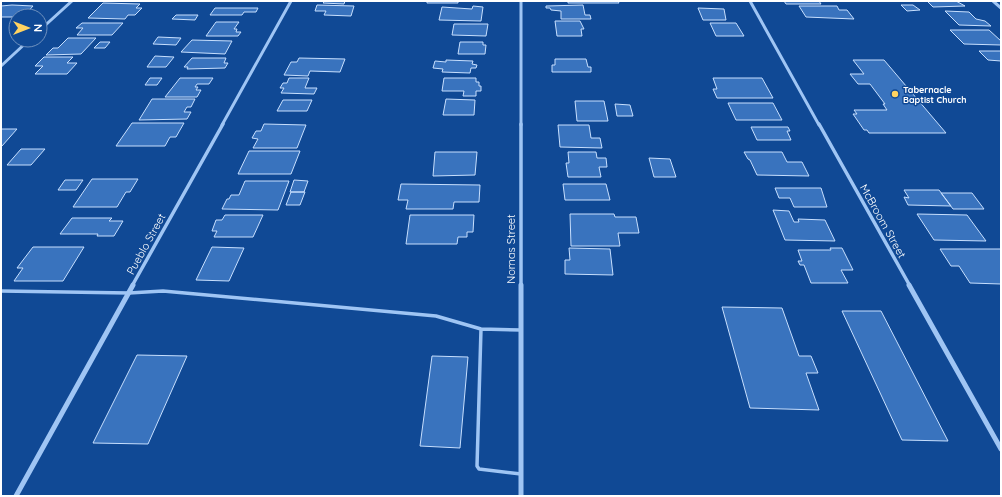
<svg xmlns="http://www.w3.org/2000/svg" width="1002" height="497" viewBox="0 0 1002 497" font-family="Quicksand,sans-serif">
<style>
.building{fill:#3973be;stroke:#c7dffe}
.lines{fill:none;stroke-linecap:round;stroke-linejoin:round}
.lane{stroke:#9fc5f4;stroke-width:3.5}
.street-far2{stroke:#9fc5f4;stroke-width:3}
.street-far1{stroke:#9fc5f4;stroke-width:3.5}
.street{stroke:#9fc5f4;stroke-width:5}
.poi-dot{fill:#ffd361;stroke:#104995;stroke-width:1.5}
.labels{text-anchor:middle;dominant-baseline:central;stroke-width:3;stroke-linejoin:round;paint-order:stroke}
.far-poi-label{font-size:9px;font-weight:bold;fill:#fff;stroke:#104995;text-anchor:start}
.street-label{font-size:11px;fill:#fff;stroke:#104995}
</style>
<rect width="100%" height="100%" fill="#104995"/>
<path class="building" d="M325,1H345L344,4L323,3Z
M427,1H458V3H427Z
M568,1H618L619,3H568Z
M784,1H819L821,4H786Z
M927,1H956L965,6L933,7Z
M103,3L140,4L136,8H142L135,15H128L125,19L88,18Z
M317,5L354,6L351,16L324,15L326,11H315Z
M583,5L585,15H590L591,19H561V11L551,10L550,8H546V6Z
M901,5H913L920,10L907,11Z
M1,6L12,5L33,6L26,14L16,17H1Z
M473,6L483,7L481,21L439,20L442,7L472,9Z
M799,6H837L839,10H847L854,19L806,17Z
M215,8H258L256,12H244L242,15H210Z
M698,8L724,9L726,20H703Z
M945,11L969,12L976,19L985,21L991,26L959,25Z
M176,15H198L195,20L172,19Z
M555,21H580L584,29H581L582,36H557Z
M216,22H239L234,29H237L236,32H241L238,36H206Z
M82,23H123L112,35H77L83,28H76Z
M710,23H736L744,36H716Z
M454,24H488L486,36L452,35Z
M950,30H989L1001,41V45L964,44Z
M158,37L181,38L176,45L153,44Z
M68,38H96L81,54L46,55L53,48H58Z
M192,40L232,41L225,54L181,52Z
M100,42H110L105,48H94Z
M460,42H483V45H486L485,54H458Z
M979,51H1001V61L988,60Z
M155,56L174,57L166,67H147Z
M44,57H73L67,63H77L67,74H35L43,66H35Z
M192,58H226L224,63H228L225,68L187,69L188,67H184Z
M299,58L345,59L340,72L310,71L308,76L284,75L291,62H297Z
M555,59H586L588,67H591V72H552V65H555Z
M446,60L473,61L472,64L477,65L476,68H471L470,73L442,72L443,69L433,68L435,61L446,62Z
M853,60H884L946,133H869L867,130H864L853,114H857L854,110H887L883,104H885L870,84H858L850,74H864Z
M150,78H162L157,85H145Z
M180,78H213L209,84H197L195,87H198L196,90H201L197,97H165Z
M289,78H309L305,88H317L314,94L281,93L284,88H280L283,83H287Z
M444,78H476V82H479V86H481V91H476V96H463L464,91H442Z
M713,78H762L773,98H717L713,89H717Z
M152,99H195L191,107H187L184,112H191L187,119L139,120Z
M446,99L475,100L474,115H443Z
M283,100H312L307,111H277Z
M575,101H604L608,121H577Z
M728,103H773L782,120H736Z
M615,104L630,105L633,116H617Z
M132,123H184L176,137H170L165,146H116Z
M264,124L306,125L297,148H253L258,139L252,138L256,131H261Z
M558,125H589L591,138H600L602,148L560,147Z
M751,127H788L790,131H787L791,140H757Z
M1,129H17L2,146H1Z
M21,149H45L31,165H7Z
M249,151H300L291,174H238Z
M435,152H477L475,175L433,176Z
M568,152H596L597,158H606L607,167H599L601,177H568L566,163H569Z
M744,152H782L787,162H802L809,176L757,175L750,160L748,159Z
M649,158L670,159L676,177H654Z
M92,179H138L130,192H126L117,207H73Z
M65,180H83L76,190H58Z
M294,180L308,181L304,192H290Z
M245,181H289L278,210L222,209L227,199H229L231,195H239Z
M401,184L480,185L479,202H454L453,209H406L408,200H398Z
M563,184H606L610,200H565Z
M775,188H821L827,207H794L790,198H779Z
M904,190H939L951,206L908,205L904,197L909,198Z
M291,192H305L300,205H286Z
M941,193H972L984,209H953Z
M773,210L789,211L794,222H799L798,219L825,220L835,241L785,240Z
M570,214H614L615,217H636L639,233H618L620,246H571Z
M917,214L967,215L986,241L934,240Z
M225,215H263L253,237H214L217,231H212L216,220H222Z
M410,215H474L473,232H467V237H458L457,244H406Z
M72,218H112L109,221H123L114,236H97L98,234H60Z
M33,247H84L63,281H14L23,268H17Z
M212,247L244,248L229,281L196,280Z
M569,248L610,249L613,275L565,274V260H570Z
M830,248H842L853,270H841L848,283H811L804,265H800L798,261H802L798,250H831Z
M940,249H1001V284L970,283L959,266H951Z
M722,307L782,308L799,356H811L818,373H806L819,410L750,408Z
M842,311H881L948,441L902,440Z
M137,355L187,356L148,444L93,443Z
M432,356L468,357L460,448L420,446Z"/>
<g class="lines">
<path class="lane" d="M1,291L129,293L163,291L436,316L481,329L521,330
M481,329L477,466L479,469L521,474"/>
<path class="street-far2" d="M521,1V125
M750,1L819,125
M993,1L1001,8
M40,30L72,1
M1,66L29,40
M222,125L291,1"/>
<path class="street-far1" d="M521,124V286
M819,124L910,286
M132,286L223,124"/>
<path class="street" d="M521,285V496
M909,285L1001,449
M16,496L133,285"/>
</g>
<circle class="poi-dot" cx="895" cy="94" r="4"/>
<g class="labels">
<g class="far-poi-label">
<text x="903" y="89">Tabernacle<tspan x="903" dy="10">Baptist Church</tspan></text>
</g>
<g class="street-label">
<text transform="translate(883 221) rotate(61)">McBroom Street</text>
<text transform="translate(146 244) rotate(-61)">Pueblo Street</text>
<text transform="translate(511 249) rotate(-90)">Nomas Street</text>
</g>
</g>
<rect width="1002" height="497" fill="none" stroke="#ffffff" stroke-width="4"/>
<g transform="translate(28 28) rotate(90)"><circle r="19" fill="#104995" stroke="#7092bf"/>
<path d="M0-3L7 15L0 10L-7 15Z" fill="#ffd361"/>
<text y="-6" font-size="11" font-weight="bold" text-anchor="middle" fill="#ffffff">N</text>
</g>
</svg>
